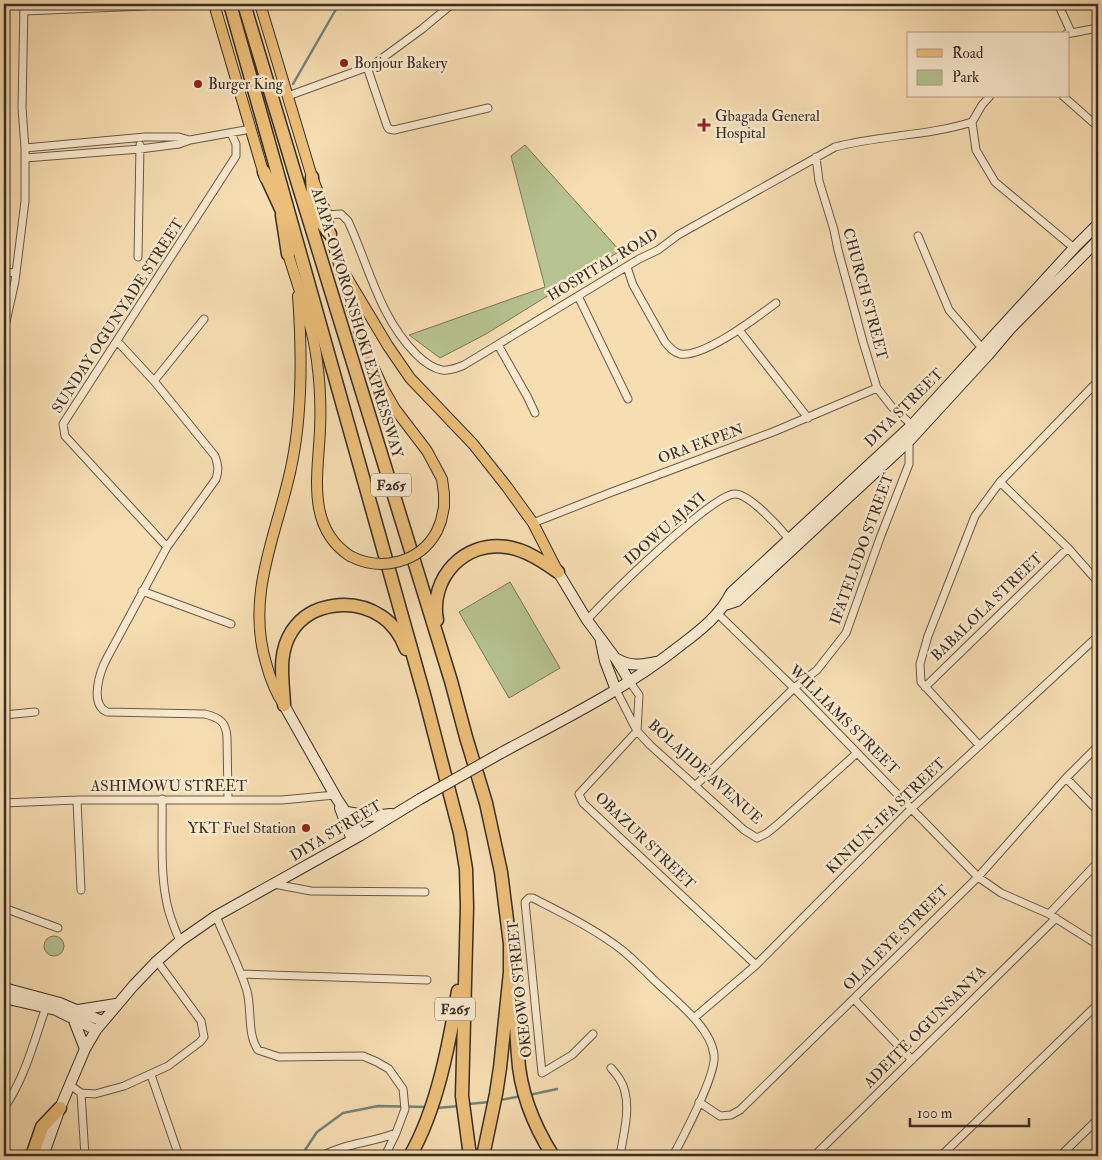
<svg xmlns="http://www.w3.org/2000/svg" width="1102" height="1160" viewBox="0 0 1102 1160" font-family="'IM FELL Double Pica',serif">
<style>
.green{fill:#b6c290;stroke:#78785a}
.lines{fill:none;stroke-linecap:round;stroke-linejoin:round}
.stream{stroke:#758379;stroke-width:2.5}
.street-casing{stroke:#685a48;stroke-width:9}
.secondary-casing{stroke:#392e24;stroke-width:12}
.primary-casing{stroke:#392e24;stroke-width:12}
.highway-casing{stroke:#392e24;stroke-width:15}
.street{stroke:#f9e9cd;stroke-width:7}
.secondary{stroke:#f9e9cd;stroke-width:10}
.primary{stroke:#ebbe79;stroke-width:10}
.highway{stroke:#ebbe79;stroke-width:12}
.secondary-bridge-casing{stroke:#392e24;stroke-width:12;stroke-linecap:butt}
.primary-bridge-casing{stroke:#392e24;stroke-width:12;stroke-linecap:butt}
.secondary-bridge{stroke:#f9e9cd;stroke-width:10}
.primary-bridge{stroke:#ebbe79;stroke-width:10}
.poi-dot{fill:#8f2418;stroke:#f9e9cd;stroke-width:2}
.labels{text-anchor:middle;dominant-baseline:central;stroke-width:5;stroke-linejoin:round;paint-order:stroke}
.shield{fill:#f9e9cd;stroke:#736657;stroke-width:1}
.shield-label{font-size:14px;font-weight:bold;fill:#392e24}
.poi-label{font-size:15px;fill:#392e24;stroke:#f9e9cd;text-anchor:start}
.street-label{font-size:15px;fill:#392e24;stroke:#f9e9cd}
</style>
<rect width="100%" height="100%" fill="#f6ddb2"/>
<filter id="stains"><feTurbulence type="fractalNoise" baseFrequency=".004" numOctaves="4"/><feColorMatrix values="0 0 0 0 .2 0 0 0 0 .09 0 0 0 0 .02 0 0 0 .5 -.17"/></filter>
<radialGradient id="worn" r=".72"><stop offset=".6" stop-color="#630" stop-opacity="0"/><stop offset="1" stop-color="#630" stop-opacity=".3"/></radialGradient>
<path class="green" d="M525,145L620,251L486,334L440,358L409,335L545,287L511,156Z
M510,582L560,668L509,698L459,612Z
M44 946a10 10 0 1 1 20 0a10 10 0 1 1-20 0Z"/>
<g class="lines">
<path class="stream" d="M293,84L339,4
M529,1095L557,1089
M500,1100L522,1096
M468,1104L490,1102
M436,1108L460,1106
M301,1156L317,1132L343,1113L378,1106L428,1107"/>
<g class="street-casing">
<path id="street" d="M1058,4L1071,32
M24,11L144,6
M1066,34L1098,28
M367,67L387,126L389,129L394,130L488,108
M288,96L373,65L422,29L452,4
M1063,96L1098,127
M972,122L976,150L995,182L1074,248
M972,122L982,105L990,96
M25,148L145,137H179L189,140
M816,157L819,181L834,230L838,250L863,342L877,388L892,407L912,425
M25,158L140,149L179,144L190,140L251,129
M327,215L341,214L348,221C369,266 379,317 416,354C423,361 431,368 442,370C450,371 457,368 464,365L639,259L658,250L678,235L835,147C880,135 928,136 972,122
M918,236L949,310L982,348
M138,257L140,145
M627,267L633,285L665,342C669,347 673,352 680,354C704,358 757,317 776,303
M4,272L16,273
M578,296L628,399
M739,330L808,418
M4,331L15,281L25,201V148L22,108L24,4
M117,341L154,381L215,456C218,464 219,470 216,479L167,547L107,658C100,671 89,704 107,712L205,714C220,718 226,722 227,737L228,798
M498,345L527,396L535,413
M154,381L204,319
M1000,482L1068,548L1098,582
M533,523L612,492L773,432L877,388
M167,547L65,436L63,424L236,156V144L231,133
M142,591L231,624
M717,613L794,688L978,877L1001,893L1049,914L1098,945
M587,620C608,597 709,497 734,494C748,492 780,528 789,539
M630,682L639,695L637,731L579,794L583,803L756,965
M925,687L1068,548
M616,690L637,731L650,745L744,830L757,838L767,833L777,825L857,753
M4,715L35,712
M979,745L921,682L920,664L928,636L975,516L1000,482L1098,381
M1066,778L1098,811
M695,786L794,688L817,670L846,633L880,538L909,464V440
M162,799C163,836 159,876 169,912C172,922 176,932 180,941
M77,800L81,890
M4,803L77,800H282L335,795
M274,884L311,891L425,892
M4,908L58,928
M1049,914L1098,862
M216,916C226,941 239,965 247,991C252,1010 247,1034 258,1050L279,1057L363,1056L377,1062L389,1069L403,1089L405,1109L396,1133C372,1143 345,1143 322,1156
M241,974L427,980
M854,999L912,1060
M694,1018L756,965L912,808L1098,636
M593,1034L572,1055L542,1073L525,902L529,898H533C564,914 595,929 622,950C633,959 643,969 653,979C672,998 711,1026 714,1055C717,1074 683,1137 673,1156
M611,1068C617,1075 623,1082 625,1092C630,1112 623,1136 620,1156
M151,1075L179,1156
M70,1085L81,1093L95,1094L124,1086L168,1066L200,1042L204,1037L201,1021L157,961
M81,1093L85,1156
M699,1102L720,1116L731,1115L740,1110L978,877L1066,778L1098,746
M4,1108C25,1078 34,1041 46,1007
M4,1152L17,1156
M385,1156L396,1133
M814,1156L1056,918
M941,1156L1098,1004
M1060,1156L1098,1119"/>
</g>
<g class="secondary-casing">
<path id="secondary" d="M558,572L587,620L616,659L630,682
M725,605L737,601L910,440L988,355L1010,329L1098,240
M601,642L605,661L616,690
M617,659C632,667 639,665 656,662
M284,705L337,799L361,835
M501,753C562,720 626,689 681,645C701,630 720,615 731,593L912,425L1074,248L1098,224
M340,808L352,840
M347,812L370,816L391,814
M4,988L60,1003L102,1021
M4,998L56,1010L96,1030
M78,1010L116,1004
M73,1018L85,1049
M43,1156L60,1108L85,1049L96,1030L134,985L157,961L180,941L216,916L361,835L420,799"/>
</g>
<g class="primary-casing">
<path id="primary" d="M214,4L265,178
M260,4L312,177L327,215L330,234L363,345L384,390L395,409L427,451L442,479L444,494V507L441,521L437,531
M286,247C297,285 312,321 317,361C320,383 321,407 320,430C318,475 306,527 350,556
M346,276L388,346L410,378L473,444L507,487L533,523L558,572
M284,705C275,692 270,678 266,663C245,592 279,530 292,463C303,408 302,351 298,296"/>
</g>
<g class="highway-casing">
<path id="highway" d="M230,4L425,698L460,833L466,869L467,907L462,1096L470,1156
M244,4L298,184L451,681L466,737L486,803L501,872L510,944V972L500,1068L496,1094L483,1156
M264,172L282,211
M312,177L314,220
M312,210L330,234
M282,215L288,254
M437,620C429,578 465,540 507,547C526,550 542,561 558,572
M284,705C283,680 277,654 292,631C311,602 353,598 381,616C392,623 401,636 406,649
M512,987C516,1010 516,1032 518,1056C520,1091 534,1126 553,1156
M32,1156L42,1127L60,1108
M410,1156C437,1109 449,1045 458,991"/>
</g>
<use href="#street" class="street"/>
<use href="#secondary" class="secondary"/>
<use href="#primary" class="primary"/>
<use href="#highway" class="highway"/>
<g class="secondary-bridge-casing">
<path id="secondary-bridge" d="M420,799L501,753"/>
</g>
<g class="primary-bridge-casing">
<path id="primary-bridge" d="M350,556C381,572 420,563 437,531"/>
</g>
<use href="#secondary-bridge" class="secondary-bridge"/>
<use href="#primary-bridge" class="primary-bridge"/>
</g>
<g class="poi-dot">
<circle cx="344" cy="63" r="5"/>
<circle cx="198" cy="84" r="5"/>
<path d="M701.5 117.5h5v5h5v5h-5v5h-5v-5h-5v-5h5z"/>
<circle cx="306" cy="828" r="5"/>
</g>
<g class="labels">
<g class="shield">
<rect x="371" y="473.5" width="40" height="23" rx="4"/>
<rect x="435" y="997.5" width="40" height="23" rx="4"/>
</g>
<g class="shield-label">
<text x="391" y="485">F265</text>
<text x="455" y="1009">F265</text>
</g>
<g class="poi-label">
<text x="354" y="63">Bonjour Bakery</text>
<text x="208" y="84">Burger King</text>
<text x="715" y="116">Gbagada General<tspan x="715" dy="17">Hospital</tspan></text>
<text x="296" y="828" text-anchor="end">YKT Fuel Station</text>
</g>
<g class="street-label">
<text transform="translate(603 265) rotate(-31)">HOSPITAL ROAD</text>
<text transform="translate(865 294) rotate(75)">CHURCH STREET</text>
<text transform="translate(118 316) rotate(-57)">SUNDAY OGUNYADE STREET</text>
<text transform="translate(357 323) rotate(73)">APAPA-OWORONSHOKI EXPRESSWAY</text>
<text transform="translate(904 408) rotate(-45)">DIYA STREET</text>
<text transform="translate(701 444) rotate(-20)">ORA EKPEN</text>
<text transform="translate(665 529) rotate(-41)">IDOWU AJAYI</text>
<text transform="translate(862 549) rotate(-70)">IFATELUDO STREET</text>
<text transform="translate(987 607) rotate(-44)">BABALOLA STREET</text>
<text transform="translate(844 720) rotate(45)">WILLIAMS STREET</text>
<text transform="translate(705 772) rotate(42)">BOLAJIDE AVENUE</text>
<text x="169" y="786">ASHIMOWU STREET</text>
<text transform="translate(886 816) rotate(-44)">KINIUN-IFA STREET</text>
<text transform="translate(336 831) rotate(-31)">DIYA STREET</text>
<text transform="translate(645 841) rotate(44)">OBAZUR STREET</text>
<text transform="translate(896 938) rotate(-45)">OLALEYE STREET</text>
<text transform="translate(520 989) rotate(-96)">OKEOWO STREET</text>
<text transform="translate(925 1027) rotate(-45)">ADEITE OGUNSANYA</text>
</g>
</g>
<rect width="1102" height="1160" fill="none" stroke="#f6ddb2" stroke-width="20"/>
<rect x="5" y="5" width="1092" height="1150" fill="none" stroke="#392e24" stroke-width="2.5"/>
<rect x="10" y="10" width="1082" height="1140" fill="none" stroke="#392e24"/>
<rect x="907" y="32" width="162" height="65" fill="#f9e9cd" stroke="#ac9e89"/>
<rect x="917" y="49" width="25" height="8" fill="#ebbe79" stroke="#ac9e89"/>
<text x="952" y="58" font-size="15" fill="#392e24">Road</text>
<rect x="917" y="70" width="25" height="15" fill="#b6c290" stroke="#ac9e89"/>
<text x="952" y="82" font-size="15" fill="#392e24">Park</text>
<path d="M910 1118v8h119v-8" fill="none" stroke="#392e24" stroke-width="2.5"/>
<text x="917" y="1118" font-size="15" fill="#392e24" stroke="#f9e9cd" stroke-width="4" paint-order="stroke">100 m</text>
<rect width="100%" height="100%" filter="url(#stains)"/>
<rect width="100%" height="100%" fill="url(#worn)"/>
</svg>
